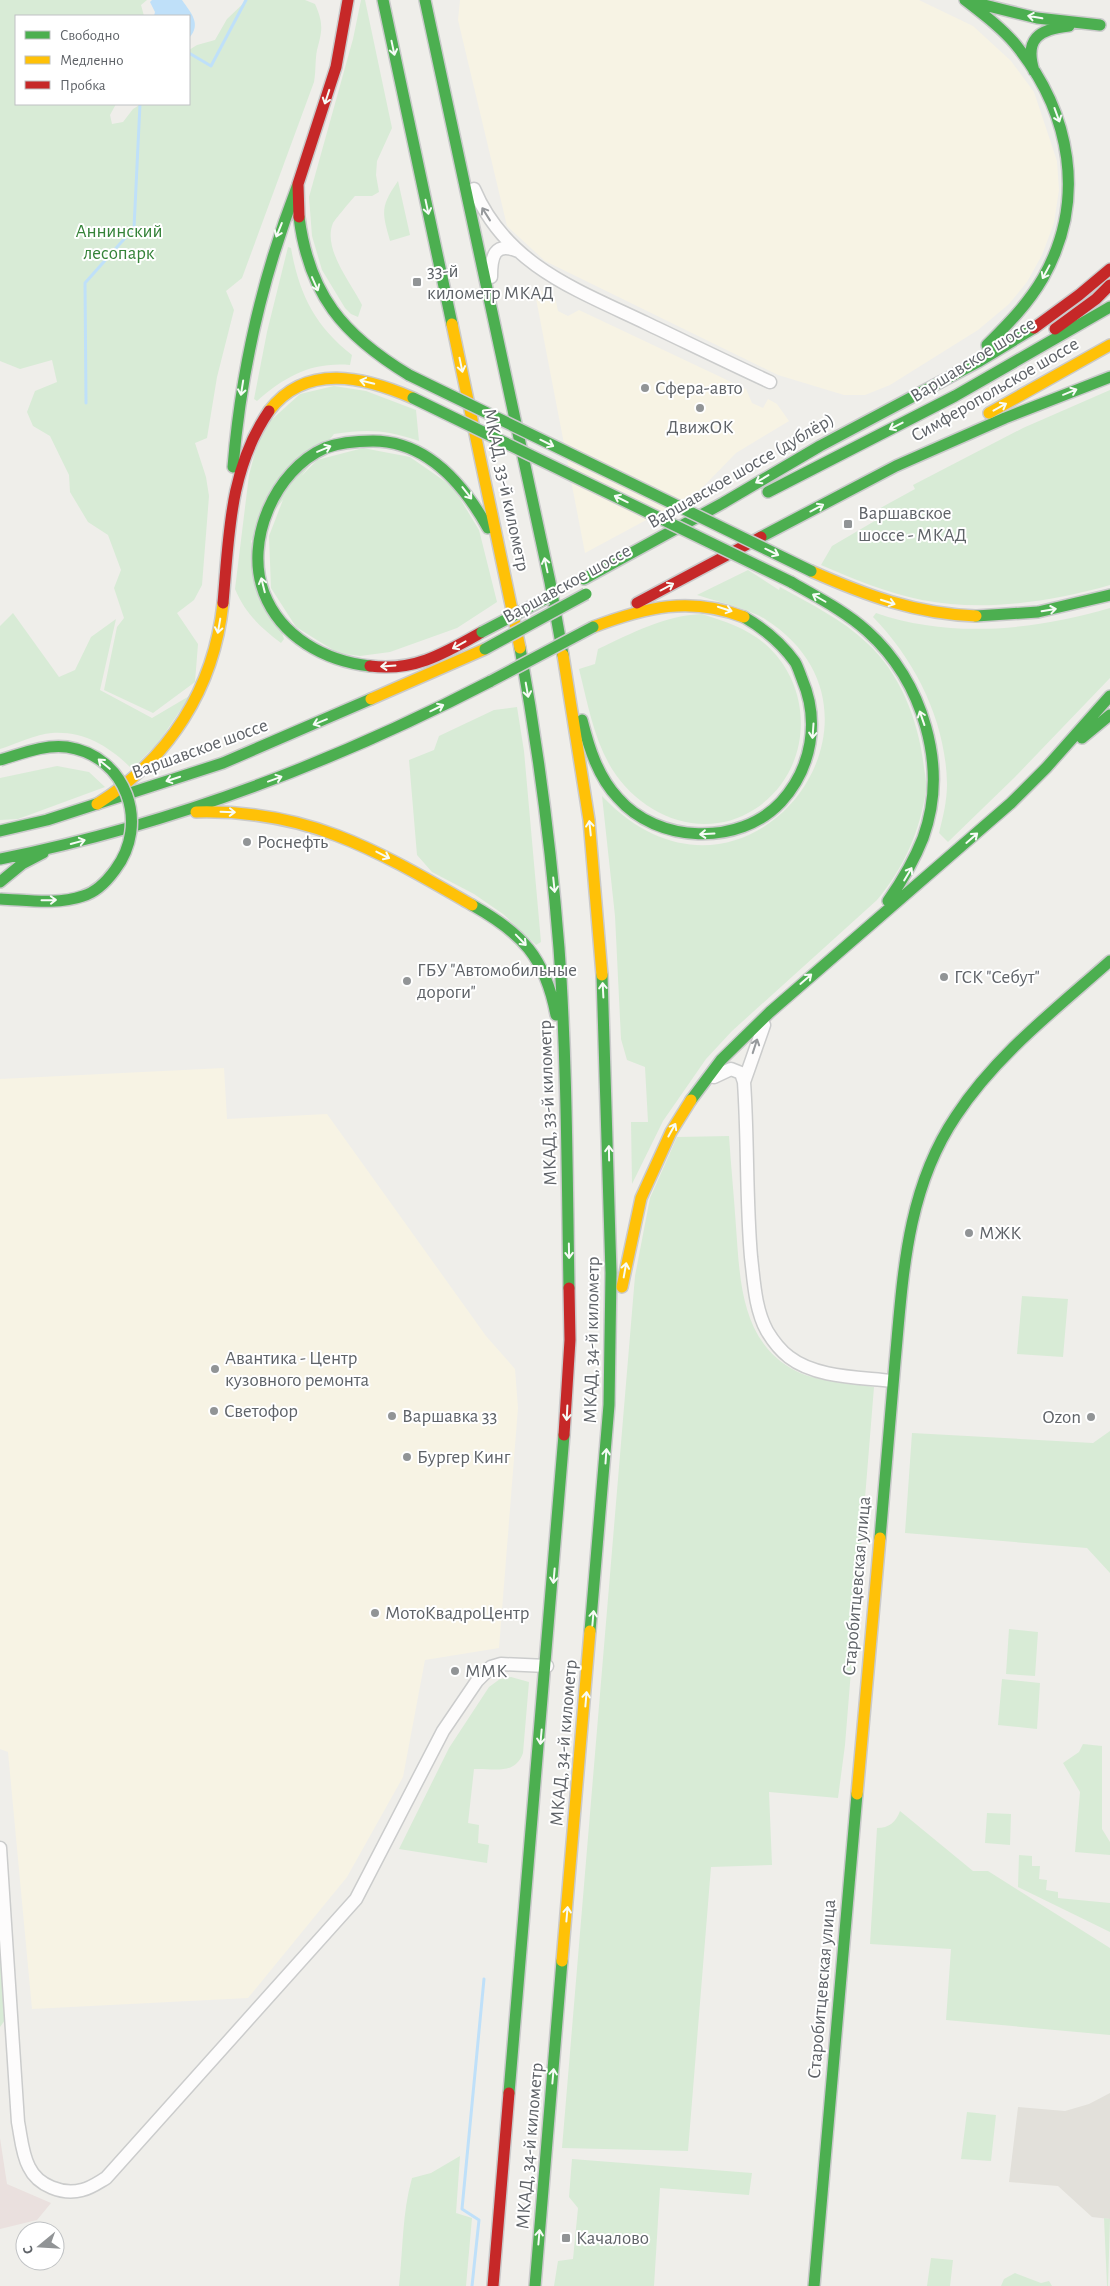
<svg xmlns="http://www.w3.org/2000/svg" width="1110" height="2286" viewBox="0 0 1110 2286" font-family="'Alegreya Sans',sans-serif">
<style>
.commercial{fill:#f7f3e4}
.education{fill:#e2e0da}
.medical{fill:#eae0de}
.green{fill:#d8ebd6}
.water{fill:#bfe0f9}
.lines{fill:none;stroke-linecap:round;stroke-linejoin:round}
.stream{stroke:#bfe0f9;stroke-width:3}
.street-casing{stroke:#cbcccc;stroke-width:15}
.fast-casing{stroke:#cacacb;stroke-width:14}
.slow-casing{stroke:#cacacb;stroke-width:14}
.jam-casing{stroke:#cacacb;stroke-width:14}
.street{stroke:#fdfcfc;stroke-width:12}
.fast{stroke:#4caf50;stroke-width:11}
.slow{stroke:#ffc107;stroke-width:11}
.jam{stroke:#c62828;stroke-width:11}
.fast-bridge-casing{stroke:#cacacb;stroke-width:14;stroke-linecap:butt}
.fast-bridge{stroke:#4caf50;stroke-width:11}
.oneway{stroke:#f6fbf6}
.oneway2{stroke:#96999c}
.poi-dot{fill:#919496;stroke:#fff;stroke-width:2}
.labels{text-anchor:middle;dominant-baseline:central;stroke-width:4;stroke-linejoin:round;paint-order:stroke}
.park-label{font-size:19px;fill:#348238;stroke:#fff}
.poi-label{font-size:19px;fill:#5f6368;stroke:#fff;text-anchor:start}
.street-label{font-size:19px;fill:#5f6368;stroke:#fff}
</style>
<rect width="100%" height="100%" fill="#efeeea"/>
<path class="commercial" d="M460,0H919L973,26L1011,61L1034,92L1057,161L1059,190L1054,223L1042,255L1027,282L1009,304L978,330L890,385L865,395H844L778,375L545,261L507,226L458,20Z
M534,288L555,297L558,311L568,316L579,310L746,389L752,403L763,408L768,399L777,404L789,421L736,453L698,492L585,553Z
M224,1068L227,1119L327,1114L486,1336L515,1369L518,1408L499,1648L425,1660L403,1777L347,1877L248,1998L32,2009L8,1752L0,1749V1079Z"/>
<path class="education" d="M1110,2093V2219L1092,2217L1058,2186L1009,2182L1018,2107L1065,2111L1089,2104Z"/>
<path class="medical" d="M0,2138L7,2184L51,2203L37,2220L0,2229Z"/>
<path class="green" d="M0,0H147L141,5L144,16H16V104H116L110,115L112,124L123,122L133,109L141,104H189V50L197,45L215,40L227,19L247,0H305L315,4C324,24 322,31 317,50C315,60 316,72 314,82L242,278L226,291L234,310L217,377L207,438L195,443L206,477L209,496L202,585L194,600L177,613L198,644L195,682L153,713L104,690L117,627L124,618L114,588L121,570L108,535L88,522L70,492L69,475L50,436L33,426L27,412L35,391L57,382L52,360L20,369L0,361Z
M361,0H365L392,128L377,161L376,175L379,192L372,196H355C352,199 334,221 333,223C322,249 352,284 362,305L358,317L351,314L345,308L322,270L312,236L309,197L353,39Z
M398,181L410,235L390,241C382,212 380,207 398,181Z
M288,247L291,248C299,294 315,326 352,355L350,365C311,362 286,376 257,401L254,399L267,332Z
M334,386L366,391L416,410L419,441C386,430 368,429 334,434L251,541L284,639L281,643C260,627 245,613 235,589L249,475L257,445L269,422L300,394Z
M1110,390V585C1051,602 983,612 922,600C887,593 854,579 821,565L832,546L878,519L875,511L915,489L913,485L1023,428Z
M363,448L410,457L453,487L479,530L497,602L457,628L390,652L360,656L338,653L296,627L271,588L269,536L286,492L317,460Z
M748,570L779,590L780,587C810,604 842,619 867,643C901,674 919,722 924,768C925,775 927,783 926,790C920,831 904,868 877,900L732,1031L706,1059L663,1121L632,1184L631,1122H648L645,1067L627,1060L621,1039L615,916L602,796C743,945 919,717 765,619C749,609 715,601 697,595Z
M1110,608V678L1015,777L948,842L939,833C943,817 947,801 947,784C946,722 916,661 873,617L876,613C951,639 1035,630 1110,608Z
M13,613L59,677L75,670L91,637L116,619L100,690L152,718L191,695L158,743L132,769C110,747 85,731 52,733C36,734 16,744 0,749V626Z
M702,614C724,621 746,628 764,643C816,687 813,771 755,809C704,842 642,817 612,769C594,740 587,701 579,669L595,664L598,649C630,634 666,615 702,614Z
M517,707L524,751L541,942L536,945L503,914L474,894L432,872L417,855L409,760L434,750L439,736L494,710Z
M57,766L89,772L105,787L18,819L0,820V778Z
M729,1136C731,1166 734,1197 736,1227C740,1281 741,1343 796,1371C818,1382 849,1383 874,1387L845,1745L838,1798L769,1792L772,1865L711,1867L688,2151L562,2148L635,1276L650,1198L677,1137Z
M1022,1296L1068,1299L1063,1357L1017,1354Z
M1110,1431V1573L1087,1548L905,1533L912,1433L1093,1443Z
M1009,1629L1038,1632L1035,1676L1006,1674Z
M511,1677L529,1682L523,1753C515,1776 493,1768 474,1769L468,1823L479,1825L478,1843L489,1845L487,1863L399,1849L449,1748L489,1687L500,1679Z
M1002,1679L1040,1683L1037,1729L998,1725Z
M1083,1744L1102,1746V1829L1110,1842V1855L1075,1852L1080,1792L1063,1763L1079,1752Z
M900,1811L973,1871H988L1110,1948V2035L946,2020L951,1949L870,1944L877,1828C889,1828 896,1822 900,1811Z
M987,1813L1011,1814L1010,1845L985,1843Z
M1019,1855L1032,1856V1866H1040L1039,1879L1047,1880L1046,1890L1058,1892V1898L1110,1903V1932L1018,1887Z
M0,1947L8,2016L0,2027Z
M967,2112L996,2115L991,2161L961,2159Z
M460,2156L456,2213L472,2218L466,2286H399C403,2250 402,2213 412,2178L431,2173Z
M572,2159L752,2173L749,2195L660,2188L654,2286H554L558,2261L573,2259L578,2208L569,2197Z
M1104,2218L1110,2219L1108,2286H1107Z
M931,2258L953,2260L950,2286H927Z
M1015,2273L1041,2283L1049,2281L1052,2286H1001L1004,2279Z"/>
<path class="water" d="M152,0H182C191,13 202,24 189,38V16H154L155,12L150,2Z"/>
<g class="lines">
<path class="stream" d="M189,53L211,66L246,0
M86,403L85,283L134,228L140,104
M472,2286L479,2220L462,2209L484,1979"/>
<g class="street-casing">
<path id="street" d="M474,189C506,265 577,290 646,323C688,343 729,363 770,382
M491,277C491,257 494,241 518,251
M714,1077L731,1069L741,1073L744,1082C748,1140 746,1199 751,1257C754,1282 755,1309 767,1331C773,1341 780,1350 789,1357C816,1378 860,1377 892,1381
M744,1082L764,1025
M0,1848L18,2122C21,2137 22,2154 29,2167C38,2186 63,2195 82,2190C91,2188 99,2182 106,2178L356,1899L443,1731L477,1681L491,1667L501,1664L547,1666"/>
</g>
<g class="fast-casing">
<path id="fast" d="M383,0L452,324
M425,0L550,582L563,655
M965,0C983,14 1002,28 1016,45C1071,113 1087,200 1043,278C1028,304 1008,324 987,345
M976,3L1037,18L1100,25
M1034,71C1024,39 1039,29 1069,26
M299,217C309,295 343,335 409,375
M233,467C241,370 262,278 297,187
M768,492L955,396L1110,307
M761,537L896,466L1005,418L1110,377
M584,579L723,503L820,446L978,362L1034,328
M791,582C817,597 845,611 867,631C923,681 949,767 923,838C914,861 902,881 888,901
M976,616L1038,612L1110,595
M520,648C538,747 551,847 559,948C567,1061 567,1175 569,1288
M370,666C325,661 281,637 264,593C244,541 275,470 325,448C341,442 357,441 373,441C428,441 464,485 488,528
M582,720C589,748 598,777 618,798C657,843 739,847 781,802C812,768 820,721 802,679C800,674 798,667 795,662C782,644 763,628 744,617
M1082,738L1110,715
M0,831L47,820L223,763L371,699
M0,859C170,825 337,761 491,681
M0,882L22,864L43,853
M472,905C522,933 545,957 556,1015
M691,1100L721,1060L770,1012L1011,803L1046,768L1110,696
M880,1538C885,1480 890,1421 895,1362C903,1276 906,1190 956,1116C996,1055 1056,1009 1110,961
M590,1631L609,1405L611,1273L602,975
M509,2093L564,1435
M535,2286L562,1961
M814,2286L857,1794"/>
</g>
<g class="slow-casing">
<path id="slow" d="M452,324L520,648
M269,411C306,362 365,377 413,398
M989,413L1110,345
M811,571C865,595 916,614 976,616
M593,627C646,607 690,596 744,617
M563,655L589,820L602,975
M371,699L485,649
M97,804C169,759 214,689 223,603
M196,812C309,809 378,851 472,905
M622,1287L641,1198L671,1132L691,1100
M857,1794L880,1538
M562,1961L590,1631"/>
</g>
<g class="jam-casing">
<path id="jam" d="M299,217L298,184L336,67L348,0
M1034,328L1079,295L1110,269
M1055,329L1096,299L1110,285
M223,603C229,536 229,469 269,411
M637,603L761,537
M370,666C414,672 445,653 482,632
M564,1435L570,1340L569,1288
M493,2286L509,2093"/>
</g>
<use href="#street" class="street"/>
<use href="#fast" class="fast"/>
<use href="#slow" class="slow"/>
<use href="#jam" class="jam"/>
<g class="fast-bridge-casing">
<path id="fast-bridge" d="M409,375L811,571
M413,398L791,582
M482,632L547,598
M485,649L586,594
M491,681L593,627
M0,760C21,754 44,744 67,747C127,756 150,824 115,870C107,881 97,892 83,896C57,905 27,900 0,899"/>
</g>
<use href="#fast-bridge" class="fast-bridge"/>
</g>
<defs><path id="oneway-shaft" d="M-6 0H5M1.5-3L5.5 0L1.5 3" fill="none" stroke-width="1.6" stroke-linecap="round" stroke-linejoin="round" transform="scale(1.25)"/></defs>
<g class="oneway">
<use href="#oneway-shaft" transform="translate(1035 17) rotate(-170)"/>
<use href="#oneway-shaft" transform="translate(393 48) rotate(78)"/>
<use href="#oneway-shaft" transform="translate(327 97) rotate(108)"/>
<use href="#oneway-shaft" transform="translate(1057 115) rotate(70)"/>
<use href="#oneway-shaft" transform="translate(427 207) rotate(78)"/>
<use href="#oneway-shaft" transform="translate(279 230) rotate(112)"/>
<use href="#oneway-shaft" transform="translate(1046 272) rotate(118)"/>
<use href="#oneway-shaft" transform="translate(315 284) rotate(66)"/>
<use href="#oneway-shaft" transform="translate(461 365) rotate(78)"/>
<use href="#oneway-shaft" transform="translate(367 382) rotate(-166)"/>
<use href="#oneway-shaft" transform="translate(242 388) rotate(99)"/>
<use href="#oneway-shaft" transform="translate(1070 392) rotate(-22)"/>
<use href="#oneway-shaft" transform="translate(1000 407) rotate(-29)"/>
<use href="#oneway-shaft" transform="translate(896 426) rotate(153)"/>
<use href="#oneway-shaft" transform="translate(547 443) rotate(26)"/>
<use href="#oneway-shaft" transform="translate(324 449) rotate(-23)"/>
<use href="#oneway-shaft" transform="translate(762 479) rotate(149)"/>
<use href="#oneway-shaft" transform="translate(467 493) rotate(52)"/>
<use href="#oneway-shaft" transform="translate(621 499) rotate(-154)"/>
<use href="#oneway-shaft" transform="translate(817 508) rotate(-28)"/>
<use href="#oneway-shaft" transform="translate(772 552) rotate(26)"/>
<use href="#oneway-shaft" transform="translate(546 565) rotate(-102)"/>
<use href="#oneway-shaft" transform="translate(263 585) rotate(-104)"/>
<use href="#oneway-shaft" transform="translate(667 587) rotate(-28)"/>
<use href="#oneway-shaft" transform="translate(819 598) rotate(-150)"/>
<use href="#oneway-shaft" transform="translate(888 602) rotate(18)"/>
<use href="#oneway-shaft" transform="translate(725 609) rotate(18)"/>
<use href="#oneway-shaft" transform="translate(1049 610) rotate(-9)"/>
<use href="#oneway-shaft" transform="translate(219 626) rotate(100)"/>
<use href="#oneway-shaft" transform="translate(459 645) rotate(151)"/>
<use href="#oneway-shaft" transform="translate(388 666) rotate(176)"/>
<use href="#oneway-shaft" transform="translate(527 690) rotate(80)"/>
<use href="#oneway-shaft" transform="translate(437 708) rotate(-26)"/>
<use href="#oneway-shaft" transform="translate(922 718) rotate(-109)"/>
<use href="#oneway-shaft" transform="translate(320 722) rotate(158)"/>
<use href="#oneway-shaft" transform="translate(813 731) rotate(94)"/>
<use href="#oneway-shaft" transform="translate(104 764) rotate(-140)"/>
<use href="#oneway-shaft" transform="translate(173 779) rotate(162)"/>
<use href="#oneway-shaft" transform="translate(275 779) rotate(-20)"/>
<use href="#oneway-shaft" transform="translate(228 812) rotate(2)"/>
<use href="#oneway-shaft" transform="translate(590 828) rotate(-96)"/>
<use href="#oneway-shaft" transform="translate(707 834) rotate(177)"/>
<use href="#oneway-shaft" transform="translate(972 838) rotate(-41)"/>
<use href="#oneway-shaft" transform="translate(78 842) rotate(-15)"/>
<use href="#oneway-shaft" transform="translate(383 855) rotate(27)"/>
<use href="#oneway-shaft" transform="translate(908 874) rotate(-59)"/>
<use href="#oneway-shaft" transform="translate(554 885) rotate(84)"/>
<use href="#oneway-shaft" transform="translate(49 900) rotate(-1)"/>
<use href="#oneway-shaft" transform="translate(521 940) rotate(46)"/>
<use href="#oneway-shaft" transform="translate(806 979) rotate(-41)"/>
<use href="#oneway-shaft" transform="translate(603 990) rotate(-93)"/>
<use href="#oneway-shaft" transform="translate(672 1130) rotate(-61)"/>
<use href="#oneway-shaft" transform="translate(609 1153) rotate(-91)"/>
<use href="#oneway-shaft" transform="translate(569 1251) rotate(89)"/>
<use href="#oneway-shaft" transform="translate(625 1270) rotate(-80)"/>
<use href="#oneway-shaft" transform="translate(567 1413) rotate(93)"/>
<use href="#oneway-shaft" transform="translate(606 1456) rotate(-86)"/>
<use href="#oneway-shaft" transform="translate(554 1576) rotate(95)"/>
<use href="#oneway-shaft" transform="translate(593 1618) rotate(-85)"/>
<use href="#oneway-shaft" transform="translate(586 1699) rotate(-85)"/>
<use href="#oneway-shaft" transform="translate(541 1737) rotate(95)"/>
<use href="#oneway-shaft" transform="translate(567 1914) rotate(-85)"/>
<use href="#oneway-shaft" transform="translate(553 2076) rotate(-85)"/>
<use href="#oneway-shaft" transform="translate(539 2237) rotate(-85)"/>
</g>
<g class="oneway2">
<use href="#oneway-shaft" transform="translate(486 214) rotate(-122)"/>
<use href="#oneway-shaft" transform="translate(755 1046) rotate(-72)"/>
</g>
<g class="poi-dot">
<rect x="412" y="277" width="10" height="10" rx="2.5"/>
<circle cx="645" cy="388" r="5"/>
<circle cx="700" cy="408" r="5"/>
<rect x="843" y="519" width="10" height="10" rx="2.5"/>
<circle cx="247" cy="842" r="5"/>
<circle cx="944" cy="977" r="5"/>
<circle cx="407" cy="981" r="5"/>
<circle cx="969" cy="1233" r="5"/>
<circle cx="215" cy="1369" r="5"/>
<circle cx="214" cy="1411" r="5"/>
<circle cx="392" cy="1416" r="5"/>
<circle cx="1091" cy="1417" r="5"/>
<circle cx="407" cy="1457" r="5"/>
<circle cx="375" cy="1613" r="5"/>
<circle cx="455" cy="1671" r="5"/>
<rect x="561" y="2233" width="10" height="10" rx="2.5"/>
</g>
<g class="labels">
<g class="park-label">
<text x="119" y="231">Аннинский<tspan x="119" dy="22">лесопарк</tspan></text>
</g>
<g class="poi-label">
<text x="427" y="271">33-й<tspan x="427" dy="22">километр МКАД</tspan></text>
<text x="655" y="388">Сфера-авто</text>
<text x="700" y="427" text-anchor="middle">ДвижОК</text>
<text x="858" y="513">Варшавское<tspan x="858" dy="22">шоссе - МКАД</tspan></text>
<text x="257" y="842">Роснефть</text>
<text x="417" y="970">ГБУ "Автомобильные<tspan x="417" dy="22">дороги"</tspan></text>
<text x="954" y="977">ГСК "Себут"</text>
<text x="979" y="1233">МЖК</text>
<text x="225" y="1358">Авантика - Центр<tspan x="225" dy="22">кузовного ремонта</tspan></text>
<text x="224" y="1411">Светофор</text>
<text x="402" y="1416">Варшавка 33</text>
<text x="1081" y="1417" text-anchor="end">Ozon</text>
<text x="417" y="1457">Бургер Кинг</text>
<text x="385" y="1613">МотоКвадроЦентр</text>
<text x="465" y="1671">ММК</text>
<text x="576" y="2238">Качалово</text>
</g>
<g class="street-label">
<text transform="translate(973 360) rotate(-32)">Варшавское шоссе</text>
<text transform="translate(995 390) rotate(-30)">Симферопольское шоссе</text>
<text transform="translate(741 471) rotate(-30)">Варшавское шоссе (дублёр)</text>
<text transform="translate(506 490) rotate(78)">МКАД, 33-й километр</text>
<text transform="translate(567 584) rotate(-29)">Варшавское шоссе</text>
<text transform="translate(200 749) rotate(-20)">Варшавское шоссе</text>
<text transform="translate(548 1103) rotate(-92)">МКАД, 33-й километр</text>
<text transform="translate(592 1340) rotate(-89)">МКАД, 34-й километр</text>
<text transform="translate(857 1586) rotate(-85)">Старобитцевская улица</text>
<text transform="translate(564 1743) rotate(-85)">МКАД, 34-й километр</text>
<text transform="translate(822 1989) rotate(-85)">Старобитцевская улица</text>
<text transform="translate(530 2146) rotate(-85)">МКАД, 34-й километр</text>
</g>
</g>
<rect x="15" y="15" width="175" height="90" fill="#ffffff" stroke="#bfc1c3"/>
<rect x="25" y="31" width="25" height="8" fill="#4caf50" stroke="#bfc1c3"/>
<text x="60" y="40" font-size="15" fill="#5f6368">Свободно</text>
<rect x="25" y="56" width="25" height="8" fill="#ffc107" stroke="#bfc1c3"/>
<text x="60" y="65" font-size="15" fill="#5f6368">Медленно</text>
<rect x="25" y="81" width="25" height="8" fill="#c62828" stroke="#bfc1c3"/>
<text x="60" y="90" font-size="15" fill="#5f6368">Пробка</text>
<g transform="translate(40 2246) rotate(252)"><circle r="24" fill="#ffffff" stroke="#bfc1c3"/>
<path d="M0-4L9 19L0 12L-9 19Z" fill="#919496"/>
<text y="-8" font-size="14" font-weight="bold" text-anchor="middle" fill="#5f6368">С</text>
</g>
</svg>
